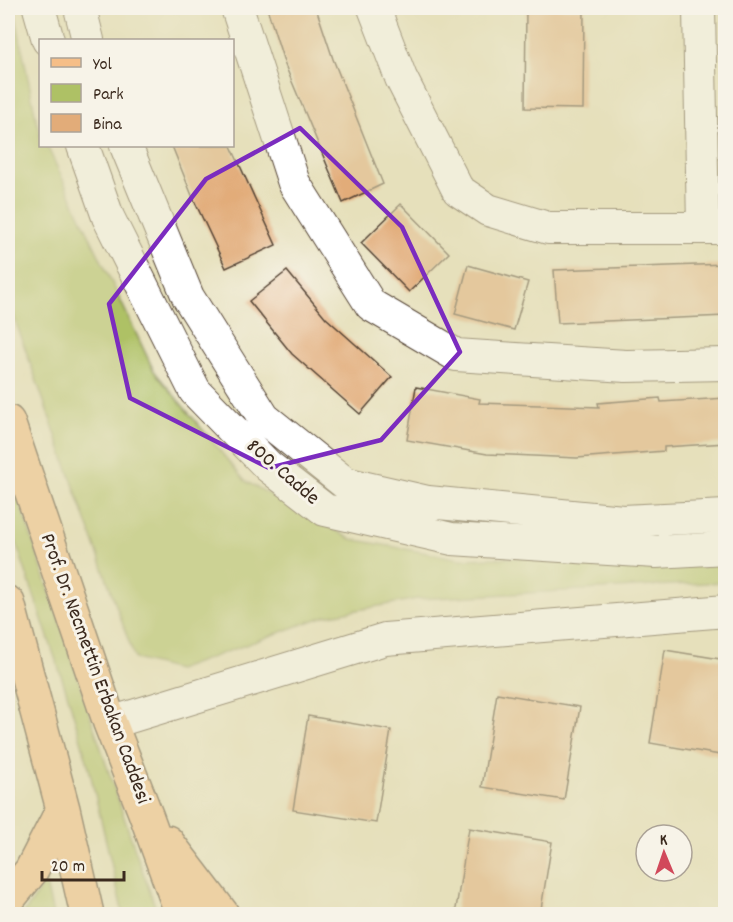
<svg xmlns="http://www.w3.org/2000/svg" width="733" height="922" viewBox="0 0 733 922" font-family="Dekko,sans-serif">
<style>
.green{fill:#aec165;stroke:#747642;stroke-width:1.5}
.building{fill:#e2ac79}
.lines{fill:none;stroke-linecap:round;stroke-linejoin:round}
.minor-casing{stroke:#554536;stroke-width:34}
.major-casing{stroke:#554536;stroke-width:36}
.minor{stroke:#fff;stroke-width:32}
.major{stroke:#f6be87;stroke-width:33}
.marked{fill:none;stroke:#7b2cbf;stroke-width:4.5;stroke-linejoin:round}
.labels{text-anchor:middle;dominant-baseline:central;stroke-width:6;stroke-linejoin:round;paint-order:stroke}
.street-label{font-size:21px;fill:#3b2a1e;stroke:#f7f3e8}
</style>
<rect width="100%" height="100%" fill="#f7f3e8"/>
<filter id="ink" filterUnits="userSpaceOnUse"><feTurbulence type="fractalNoise" baseFrequency=".0167" numOctaves="2"/><feDisplacementMap in="SourceGraphic" scale="12" xChannelSelector="R" yChannelSelector="G"/><feConvolveMatrix kernelMatrix="1 2 1 2 8 2 1 2 1" color-interpolation-filters="sRGB"/></filter>
<filter id="wash" filterUnits="userSpaceOnUse"><feTurbulence type="fractalNoise" baseFrequency=".008" numOctaves="4" result="noise"/><feDisplacementMap in="SourceGraphic" scale="24" xChannelSelector="R" yChannelSelector="G"/><feGaussianBlur stdDeviation="1.35" result="paint"/><feColorMatrix in="noise" values="0 0 0 0 0 0 0 0 0 0 0 0 0 0 0 0 0 1.4 0 .05"/><feComposite in="paint" operator="in"/></filter>
<g filter="url(#wash)">
<rect width="100%" height="100%" fill="#e6e0bb"/>
<path class="green" d="M8,8H14L37,123L40,131V146H47L154,371L245,481L351,539L460,559L725,552V582L417,599L325,616L177,670L135,659L8,300Z
M8,470C61,617 104,768 158,914H123L88,764L67,693L8,519Z
M45,880L53,914H23L32,902Z"/>
<g id="blocks">
<path class="building" d="M267,8H316L333,59L383,184L343,203L285,65Z
M526,8H584L583,109L525,108Z
M172,146H231L276,245L226,268L193,198Z
M401,204L449,253L409,292L361,243Z
M726,264V316L558,323L554,270Z
M468,265L528,282L514,330L455,314Z
M287,271L326,318L392,377L360,414L292,354L249,301Z
M416,387L480,399L479,403L599,407L598,403L660,398L661,402L726,398V443L664,447V451L577,458L487,454L407,440Z
M665,650L726,660V756L650,743Z
M497,693L580,707L564,800L482,787Z
M308,716L391,730L376,823L293,810Z
M469,828L552,842L540,915H455Z"/>
</g>
</g>
<g filter="url(#ink)">
<use href="#blocks" fill-opacity="0" stroke="#554536" stroke-width="1.5"/>
<g class="lines">
<g class="minor-casing">
<path id="minor" d="M39,8L48,40
M80,8L88,40
M237,8L294,183L371,305L456,355L626,366L726,364
M374,8L401,78L458,190L488,210L548,228H726
M699,8L703,228
M83,146L108,217L195,391L268,466L325,510L452,539L656,552L726,548
M126,146L188,297L264,418L345,483L428,502L623,521L726,516
M110,723L385,639L726,611"/>
</g>
<g class="major-casing">
<path id="major" d="M8,422L110,723L146,815L182,914
M8,603L63,809L87,914
M167,842L222,914
M8,899L31,871L63,809"/>
</g>
<use href="#minor" class="minor"/>
<use href="#major" class="major"/>
</g>
</g>
<path d="M0 0H733V922H0ZM300,128L402,227L460,352L381,440L269,468L130,398L109,304L206,179Z" fill="#e6e0bb" fill-opacity=".55" fill-rule="evenodd"/>
<path class="marked" d="M300,128L402,227L460,352L381,440L269,468L130,398L109,304L206,179Z"/>
<g class="labels">
<g class="street-label">
<text transform="translate(282 473) rotate(41)">800. Cadde</text>
<text transform="translate(94 669) rotate(70)">Prof. Dr. Necmettin Erbakan Caddesi</text>
</g>
</g>
<rect width="733" height="922" fill="none" stroke="#f7f3e8" stroke-width="30"/>
<rect x="39" y="39" width="195" height="108" fill="#f7f3e8" stroke="#aca397" stroke-width="1.5"/>
<rect x="51" y="58" width="30" height="9" fill="#f6be87" stroke="#aca397" stroke-width="1.5"/>
<text x="93" y="69" font-size="18" fill="#3b2a1e">Yol</text>
<rect x="51" y="84" width="30" height="18" fill="#aec165" stroke="#aca397" stroke-width="1.5"/>
<text x="93" y="99" font-size="18" fill="#3b2a1e">Park</text>
<rect x="51" y="114" width="30" height="18" fill="#e2ac79" stroke="#aca397" stroke-width="1.5"/>
<text x="93" y="129" font-size="18" fill="#3b2a1e">Bina</text>
<g transform="translate(664 853) rotate(358)"><circle r="28" fill="#f7f3e8" stroke="#aca397" stroke-width="1.5"/>
<path d="M0-4.5L10 22L0 15L-10 22Z" fill="#d1495b"/>
<text y="-9" font-size="16" font-weight="bold" text-anchor="middle" fill="#3b2a1e">K</text>
</g>
<path d="M42 871v9h82v-9" fill="none" stroke="#3b2a1e" stroke-width="3"/>
<text x="51" y="871" font-size="18" fill="#3b2a1e" stroke="#f7f3e8" stroke-width="4.5" paint-order="stroke">20 m</text>
</svg>
